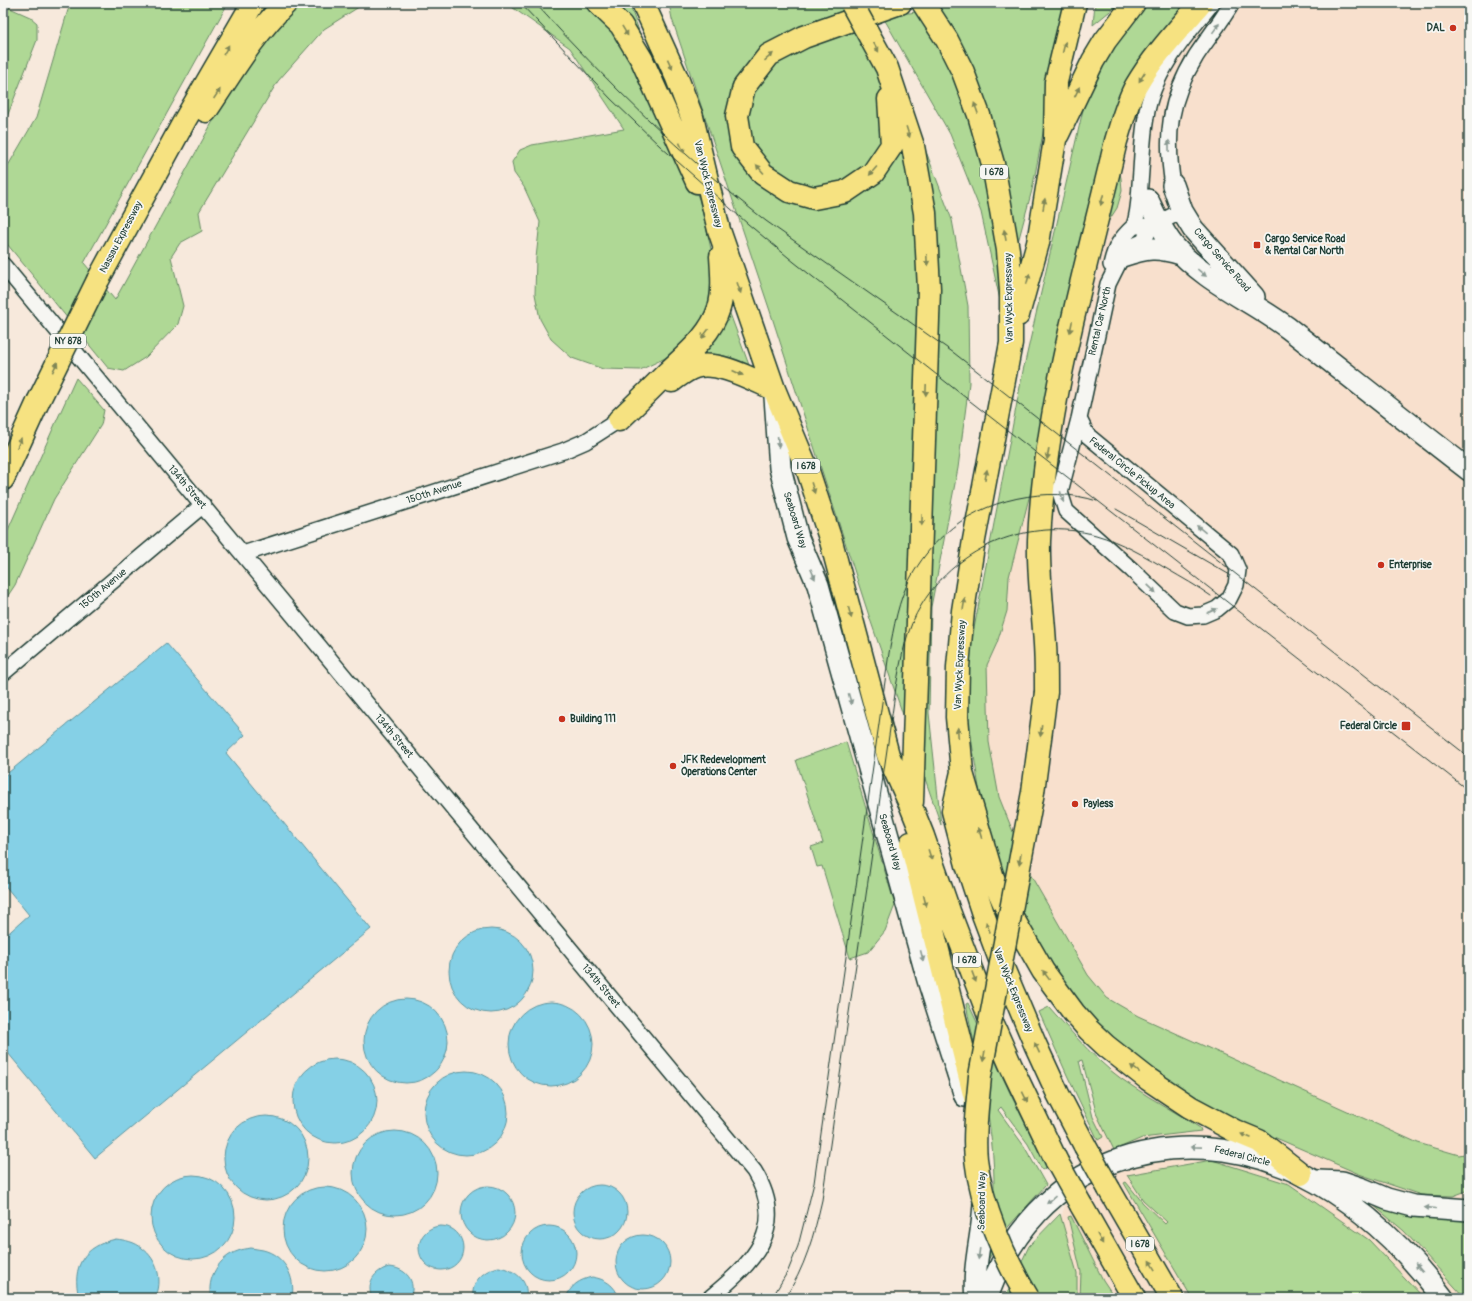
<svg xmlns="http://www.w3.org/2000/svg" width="1472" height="1301" viewBox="0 0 1472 1301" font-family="Pangolin,sans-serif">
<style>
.built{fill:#f8e0cd}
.green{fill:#afd895;stroke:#678a64}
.water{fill:#85d0e6;stroke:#5c959f}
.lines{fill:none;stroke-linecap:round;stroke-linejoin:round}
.street-casing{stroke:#1f3d34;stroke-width:18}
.secondary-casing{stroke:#1f3d34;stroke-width:24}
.highway-casing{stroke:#1f3d34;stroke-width:25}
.street{stroke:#f6f6f2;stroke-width:15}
.secondary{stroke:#f6f6f2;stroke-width:21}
.highway{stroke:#f6e281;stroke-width:22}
.tram{stroke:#1f3d34;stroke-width:1}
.highway-bridge-casing{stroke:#1f3d34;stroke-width:25;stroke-linecap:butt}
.highway-bridge{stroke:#f6e281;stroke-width:22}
.oneway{fill:#8a9a93}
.oneway2{fill:#808757}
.poi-dot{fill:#c8321e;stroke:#f6f6f2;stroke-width:1.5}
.labels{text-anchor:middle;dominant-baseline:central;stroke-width:3.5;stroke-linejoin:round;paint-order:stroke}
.shield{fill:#f6f6f2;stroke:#60746d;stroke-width:1}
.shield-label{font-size:9px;font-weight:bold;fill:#1f3d34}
.poi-label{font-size:10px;font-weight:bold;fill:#1f3d34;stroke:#f6f6f2;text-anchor:start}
.street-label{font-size:10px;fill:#1f3d34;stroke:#f6f6f2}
</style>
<rect width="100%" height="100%" fill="#f7e9dc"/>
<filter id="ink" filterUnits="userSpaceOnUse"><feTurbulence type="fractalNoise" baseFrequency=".025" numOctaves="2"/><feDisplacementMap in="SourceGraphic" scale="8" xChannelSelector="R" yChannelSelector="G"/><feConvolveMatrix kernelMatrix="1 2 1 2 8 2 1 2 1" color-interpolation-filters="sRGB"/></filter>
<g filter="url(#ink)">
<path class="built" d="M1182,3H1469V1298H1034L1128,1018L1085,976L1025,875L996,798L985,741V662L1102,146Z"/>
<path class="green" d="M74,3H228L84,263L115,300L230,90L271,27L300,3H365L324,29L278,81L199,212L202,231L180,243L171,257L183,306L178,324L146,357L124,371L108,368L3,239V170L9,164L36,118L68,10Z
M506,3H585L609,25L647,80L699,199L706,226L717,277L713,305L701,328L678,352L640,370L603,369L572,358L551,339L540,319L535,294L536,258L540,222L524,187L514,173L512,162L520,150L532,145L624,129L570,48Z
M610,3H629L643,42Z
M669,3H806L872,11L910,13L960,3H1068L1032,190L1001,305L981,212L950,134L883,17L846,15L922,141L952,220L968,306L969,383L958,468L931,607L929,713L941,825L870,619L770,311L672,19Z
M1095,3H1120L1093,25Z
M1144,3H1195L1165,40L1116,156L1121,178L1122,191L1117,208L1106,225L1035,474L1009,577L1007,611L997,643L987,665L989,742L999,797L1030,874L1088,975L1107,998L1138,1016L1418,1143L1459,1155L1469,1153V1190L1453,1196L1421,1195L1359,1174L1230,1118L1158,1079L1083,1017L999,878L1006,875L993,853L980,794L969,724V655L1023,371L1088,88L1102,59Z
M3,5L30,17L37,23V40L3,127Z
M729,311L749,365C730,355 717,354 697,354Z
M76,378L104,410L101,425L54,499L15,585L3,603V541L56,422Z
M846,742L895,905L885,931L868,952L850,958L822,866L817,867L811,847L823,843L796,760Z
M968,1003L1011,1095L1047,1167L1042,1170L1028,1144L1001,1107L998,1110L1024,1146L1046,1185L1008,1227L988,1260L985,1259C988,1236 993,1213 994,1190C995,1127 978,1065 966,1004Z
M1049,1007C1074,1035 1100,1066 1132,1086C1154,1101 1178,1113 1200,1128L1201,1131L1142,1138L1114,1150L1097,1115L1082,1060L1079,1061L1093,1117L1103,1137L1098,1140L1067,1075L1039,1012Z
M1212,1160L1289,1184L1369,1240L1424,1298H1192L1124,1183L1126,1182L1143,1203L1165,1224L1167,1222L1143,1200L1127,1175Z
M1372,1204L1469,1218V1298H1465L1404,1231Z
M1060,1214L1077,1273V1298H1005L1029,1246Z
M1071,1216L1103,1280L1115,1298H1080L1081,1272L1068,1217Z"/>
<path class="water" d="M166,643L245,735L226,753L371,929L95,1158L3,1047V938L29,915L3,883V777Z
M449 971a42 42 0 1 1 84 0a42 42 0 1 1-84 0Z
M364 1041a42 42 0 1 1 84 0a42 42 0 1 1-84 0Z
M509 1044a42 42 0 1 1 84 0a42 42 0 1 1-84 0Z
M293 1101a42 42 0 1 1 84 0a42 42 0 1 1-84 0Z
M424 1113a42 42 0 1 1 84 0a42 42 0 1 1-84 0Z
M224 1158a42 42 0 1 1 84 0a42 42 0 1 1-84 0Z
M353 1173a42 42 0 1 1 84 0a42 42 0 1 1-84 0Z
M151 1217a42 42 0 1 1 84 0a42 42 0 1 1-84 0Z
M573 1212a27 27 0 1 1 54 0a27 27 0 1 1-54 0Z
M461 1213a27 27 0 1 1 54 0a27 27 0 1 1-54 0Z
M283 1229a42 42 0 1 1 84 0a42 42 0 1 1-84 0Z
M522 1253a27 27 0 1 1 54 0a27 27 0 1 1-54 0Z
M419 1248a22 22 0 1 1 44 0a22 22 0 1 1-44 0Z
M616 1262a27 27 0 1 1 54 0a27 27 0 1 1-54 0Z
M116,1239C125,1240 135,1242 142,1248C157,1259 164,1281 155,1298H79C71,1266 84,1246 116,1239Z
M251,1248C255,1249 259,1249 263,1250C284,1255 296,1277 292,1298H211C206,1279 219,1257 238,1251C242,1249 247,1249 251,1248Z
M389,1267C406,1268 417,1281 410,1298H372C366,1283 374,1271 389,1267Z
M499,1267C515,1270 529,1280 526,1298H473C471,1281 484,1270 499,1267Z
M592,1277C605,1279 615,1285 619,1298H566C571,1285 579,1280 592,1277Z"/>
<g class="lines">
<g class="street-casing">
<path id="street" d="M1173,185C1165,136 1169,100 1196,56C1208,38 1221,22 1232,3
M1134,226C1139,212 1139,199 1140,184C1142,162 1142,139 1146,117C1152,73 1185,36 1212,3
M3,265L754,1171C790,1229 752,1263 710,1298
M1111,265C1115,247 1120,239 1134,226H1143
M1079,419L1087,435L1231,554L1238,570L1236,585L1229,599L1217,609L1203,615L1188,616L1175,611L1132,570L1066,511L1060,492L1079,419L1108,284L1122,256L1129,248L1144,241L1150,227L1182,211
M243,554L563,451L586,441L619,420
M3,673L203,505"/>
</g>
<g class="secondary-casing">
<path id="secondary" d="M1173,185L1182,211L1193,229L1254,297
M1148,200C1155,215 1162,231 1173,245C1205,282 1249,299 1288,328C1348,375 1408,423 1469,470
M1122,256C1147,248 1156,246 1181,254
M775,397L780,468L798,538L818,585L928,980L965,1096
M1318,1181L1342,1182L1363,1189L1387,1199L1413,1206L1469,1210
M976,1298C972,1266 984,1231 984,1199
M987,1298C1033,1161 1174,1113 1301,1174C1358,1202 1405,1248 1443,1298"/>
</g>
<g class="highway-casing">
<path id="highway" d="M598,3L621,25L642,60L697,182
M643,3L677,78L692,117L719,230L774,389L808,471L831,541L888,755L911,806L923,836L950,914L989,1016L1011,1066L1057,1162
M923,3L947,40L963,72L979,115L993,164L1008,250L1011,291V343L974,540L963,611L958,667L957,717L962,772L953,811L967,865L984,917L1003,968L1035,1044L1058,1094L1085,1146
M864,26L887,68L913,146L925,213L929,289L912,802
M889,99L892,145L873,173L845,192L814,198L789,191L763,174L742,147L737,116L744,87L769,55L804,37L900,3
M206,111C231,74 254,34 286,3
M1058,134L1093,61L1105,41L1134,3
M98,280L185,120L253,3
M1018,315L1038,243L1055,140L1056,82L1075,3
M672,381C679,376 687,369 695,367C718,360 753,380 774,389
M619,420C636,404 652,388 668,372C687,354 711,335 719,308C724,291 722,273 721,256
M3,479L38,402
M1046,692C1046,676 1046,660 1045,644C1043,609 1038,576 1039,541C1045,405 1085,273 1116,141C1122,122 1127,102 1136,86C1154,55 1178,30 1201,3
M962,773L993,878L1004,903L1043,971L1074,1013L1089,1030L1106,1046L1148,1079L1190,1107L1235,1131L1259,1141L1301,1174
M911,843L976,1102
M1109,1189L1172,1298
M1081,1205L1134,1298"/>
</g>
<use href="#street" class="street"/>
<use href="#secondary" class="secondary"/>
<use href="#highway" class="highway"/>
<path class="tram" d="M520,3L611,99L660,146L748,224L794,262L961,394L1469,791
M535,3C606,81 682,156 766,221L954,353L1469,757
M1116,509L1230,575
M772,1298L788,1271L798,1246L814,1183L889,653C894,627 898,600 911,577C920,561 931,546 945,534C982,499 1049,485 1097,501
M785,1298C805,1268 814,1235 822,1200L896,687C901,659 906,629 922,604C958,546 1030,517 1096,535C1121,542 1145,556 1167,569C1182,578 1197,586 1211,596"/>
<g class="highway-bridge-casing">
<path id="highway-bridge" d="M852,4L864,26
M38,402L98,280
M1085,1146L1109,1189
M1057,1162L1081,1205
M1028,1298C1004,1258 981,1205 976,1159C973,1133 978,1102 980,1076L1033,792L1046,692"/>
</g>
<use href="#highway-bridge" class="highway-bridge"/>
</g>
<defs><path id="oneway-solid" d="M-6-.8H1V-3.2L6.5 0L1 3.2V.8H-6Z"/></defs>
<g class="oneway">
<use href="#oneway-solid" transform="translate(1216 28) rotate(-54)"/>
<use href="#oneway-solid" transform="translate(1169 146) rotate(-91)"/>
<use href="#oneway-solid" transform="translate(1202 273) rotate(39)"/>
<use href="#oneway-solid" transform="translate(778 442) rotate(86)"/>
<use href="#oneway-solid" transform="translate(1062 497) rotate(74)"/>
<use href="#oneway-solid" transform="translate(1201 529) rotate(-141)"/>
<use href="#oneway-solid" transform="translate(813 574) rotate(67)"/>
<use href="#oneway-solid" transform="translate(1152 589) rotate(44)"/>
<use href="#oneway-solid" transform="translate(1212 611) rotate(-24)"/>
<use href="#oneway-solid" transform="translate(850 699) rotate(74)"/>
<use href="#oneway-solid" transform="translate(922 956) rotate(75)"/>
<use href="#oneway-solid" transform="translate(1196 1147) rotate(-179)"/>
<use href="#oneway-solid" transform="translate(1051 1200) rotate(139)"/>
<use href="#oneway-solid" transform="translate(1430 1208) rotate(-175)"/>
<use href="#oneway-solid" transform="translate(979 1254) rotate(98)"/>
<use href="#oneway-solid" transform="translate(1419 1268) rotate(-131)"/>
</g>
<g class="oneway2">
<use href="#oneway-solid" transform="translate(625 31) rotate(59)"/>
<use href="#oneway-solid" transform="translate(876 47) rotate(61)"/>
<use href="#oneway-solid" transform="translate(1064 47) rotate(-76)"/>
<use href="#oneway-solid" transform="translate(226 50) rotate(-60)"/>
<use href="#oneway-solid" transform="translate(769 57) rotate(-41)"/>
<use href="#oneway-solid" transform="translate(670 64) rotate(65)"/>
<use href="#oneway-solid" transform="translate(1142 77) rotate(122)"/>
<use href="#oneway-solid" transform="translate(1077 92) rotate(-65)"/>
<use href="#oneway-solid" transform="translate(217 94) rotate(-56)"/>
<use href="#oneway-solid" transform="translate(976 108) rotate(-110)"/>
<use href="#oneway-solid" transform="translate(908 132) rotate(72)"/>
<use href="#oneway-solid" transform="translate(682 148) rotate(65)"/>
<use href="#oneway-solid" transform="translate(760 169) rotate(-131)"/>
<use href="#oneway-solid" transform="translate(873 171) rotate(131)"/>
<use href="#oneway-solid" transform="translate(1102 200) rotate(104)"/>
<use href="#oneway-solid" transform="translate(1044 204) rotate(-80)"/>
<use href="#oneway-solid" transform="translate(1005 235) rotate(-100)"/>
<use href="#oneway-solid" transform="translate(927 260) rotate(87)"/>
<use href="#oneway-solid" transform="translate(1028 279) rotate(-75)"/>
<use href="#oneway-solid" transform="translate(739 288) rotate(71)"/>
<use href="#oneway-solid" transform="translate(1071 327) rotate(102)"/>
<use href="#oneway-solid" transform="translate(705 334) rotate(127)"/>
<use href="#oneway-solid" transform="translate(55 367) rotate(-64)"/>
<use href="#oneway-solid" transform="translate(738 373) rotate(24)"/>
<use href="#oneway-solid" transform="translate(926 390) rotate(92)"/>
<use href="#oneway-solid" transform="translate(19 443) rotate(-66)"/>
<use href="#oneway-solid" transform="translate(1048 454) rotate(99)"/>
<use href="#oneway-solid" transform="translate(986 475) rotate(-79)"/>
<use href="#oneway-solid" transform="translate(813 488) rotate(72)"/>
<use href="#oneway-solid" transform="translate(922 520) rotate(92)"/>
<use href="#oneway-solid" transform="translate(964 604) rotate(-81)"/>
<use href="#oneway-solid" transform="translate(850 613) rotate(75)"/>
<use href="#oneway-solid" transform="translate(1041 731) rotate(97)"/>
<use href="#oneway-solid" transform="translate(958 733) rotate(-93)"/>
<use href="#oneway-solid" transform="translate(980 833) rotate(-107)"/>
<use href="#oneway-solid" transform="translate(930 855) rotate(72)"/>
<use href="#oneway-solid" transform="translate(1020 859) rotate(101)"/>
<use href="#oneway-solid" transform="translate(925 901) rotate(76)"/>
<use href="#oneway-solid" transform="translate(988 927) rotate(-111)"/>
<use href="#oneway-solid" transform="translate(1046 975) rotate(-126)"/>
<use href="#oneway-solid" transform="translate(974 977) rotate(69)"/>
<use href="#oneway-solid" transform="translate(1037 1048) rotate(-115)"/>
<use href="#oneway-solid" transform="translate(984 1056) rotate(100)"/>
<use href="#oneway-solid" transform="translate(1135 1069) rotate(-142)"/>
<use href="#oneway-solid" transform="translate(1025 1097) rotate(64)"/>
<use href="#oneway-solid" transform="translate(1246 1136) rotate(-157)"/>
<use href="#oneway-solid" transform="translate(1100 1239) rotate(60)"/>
<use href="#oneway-solid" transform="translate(1152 1265) rotate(-121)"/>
</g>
</g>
<g class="poi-dot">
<circle cx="1453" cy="28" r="4"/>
<rect x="1253" y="241" width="8" height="8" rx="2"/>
<circle cx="1381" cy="565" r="4"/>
<circle cx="562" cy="719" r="4"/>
<rect x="1401" y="721" width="10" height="10" rx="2"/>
<circle cx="673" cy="766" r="4"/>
<circle cx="1075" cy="804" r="4"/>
</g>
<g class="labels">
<g class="shield">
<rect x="980" y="165" width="28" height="14" rx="3"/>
<rect x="50" y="334" width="36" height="14" rx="3"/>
<rect x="792" y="459" width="28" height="14" rx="3"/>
<rect x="953" y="953" width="28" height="14" rx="3"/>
<rect x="1126" y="1237" width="28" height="14" rx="3"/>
</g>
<g class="shield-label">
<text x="994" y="172">I 678</text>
<text x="68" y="341">NY 878</text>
<text x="806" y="466">I 678</text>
<text x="967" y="960">I 678</text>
<text x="1140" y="1244">I 678</text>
</g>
<g class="poi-label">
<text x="1445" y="28" text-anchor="end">DAL</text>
<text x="1265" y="239">Cargo Service Road<tspan x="1265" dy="12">&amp; Rental Car North</tspan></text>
<text x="1389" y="565">Enterprise</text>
<text x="570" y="719">Building 111</text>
<text x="1397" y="726" text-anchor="end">Federal Circle</text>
<text x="681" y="760">JFK Redevelopment<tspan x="681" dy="12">Operations Center</tspan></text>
<text x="1083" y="804">Payless</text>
</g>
<g class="street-label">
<text transform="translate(708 184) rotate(76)">Van Wyck Expressway</text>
<text transform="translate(121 237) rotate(-62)">Nassau Expressway</text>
<text transform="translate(1222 260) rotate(49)">Cargo Service Road</text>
<text transform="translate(1009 298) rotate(-91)">Van Wyck Expressway</text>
<text transform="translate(1100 321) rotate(-77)">Rental Car North</text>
<text transform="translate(1132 473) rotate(39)">Federal Circle Pickup Area</text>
<text transform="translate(187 487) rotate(50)">134th Street</text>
<text transform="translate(434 492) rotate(-18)">150th Avenue</text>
<text transform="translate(795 520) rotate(73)">Seaboard Way</text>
<text transform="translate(103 589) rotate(-40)">150th Avenue</text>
<text transform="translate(960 665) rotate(-87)">Van Wyck Expressway</text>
<text transform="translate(394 736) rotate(50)">134th Street</text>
<text transform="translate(890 842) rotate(74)">Seaboard Way</text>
<text transform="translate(601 986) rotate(50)">134th Street</text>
<text transform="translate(1013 990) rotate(68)">Van Wyck Expressway</text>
<text transform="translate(1242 1156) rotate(14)">Federal Circle</text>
<text transform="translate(982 1201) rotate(-89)">Seaboard Way</text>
</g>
</g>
<rect width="1472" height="1301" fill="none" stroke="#f6f6f2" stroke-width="16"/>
<rect x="8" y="8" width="1456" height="1285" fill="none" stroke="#1f3d34" stroke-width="1.5" filter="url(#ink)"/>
</svg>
